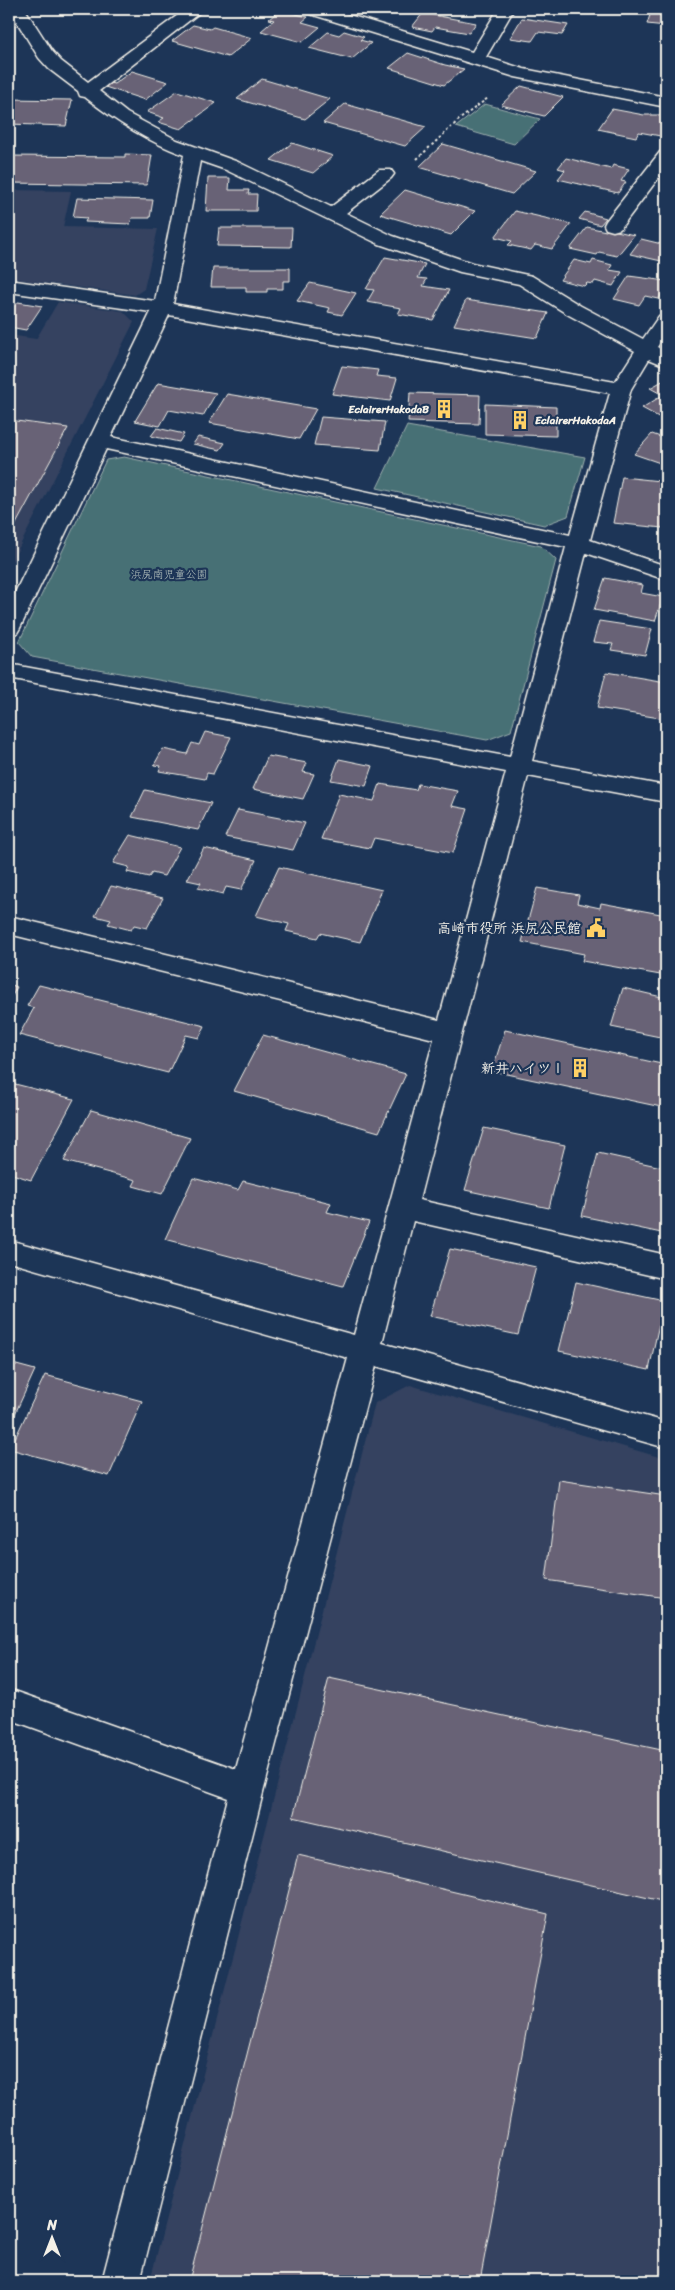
<svg xmlns="http://www.w3.org/2000/svg" width="675" height="2290" viewBox="0 0 675 2290" font-family="Sriracha,'Klee One',sans-serif">
<style>
.built{fill:#344260}
.green{fill:#476f74;stroke:#9eb0ae}
.building{fill:#686276;stroke:#f4f1e8}
.lines{fill:none;stroke-linecap:round;stroke-linejoin:round}
.minor-casing{stroke:#f4f1e8;stroke-width:3}
.path{stroke:#f4f1e8;stroke-width:2;stroke-dasharray:2.5 2.5;stroke-linecap:butt}
.minor{fill:#1d3557;fill-rule:evenodd}
.labels{text-anchor:middle;dominant-baseline:central;stroke-width:4.5;stroke-linejoin:round;paint-order:stroke}
.far-poi-label{font-size:11px;font-weight:bold;fill:#f4f1e8;stroke:#1d3557;text-anchor:end}
.far-park-label{font-size:11px;fill:#b7c4bf;stroke:#1d3557}
.poi-label{font-size:14px;font-weight:bold;fill:#f4f1e8;stroke:#1d3557;text-anchor:end}
</style>
<rect width="100%" height="100%" fill="#1d3557"/>
<filter id="ink" filterUnits="userSpaceOnUse"><feTurbulence type="fractalNoise" baseFrequency=".02" numOctaves="2"/><feDisplacementMap in="SourceGraphic" scale="10" xChannelSelector="R" yChannelSelector="G"/><feConvolveMatrix kernelMatrix="1 2 1 2 8 2 1 2 1" color-interpolation-filters="sRGB"/></filter>
<g filter="url(#ink)">
<path class="built" d="M9,190L71,191L63,227L158,229L144,289L135,295L9,278Z
M58,302L123,311L134,322L9,567V335L36,339Z
M410,1385L666,1459V2281H150L375,1403Z"/>
<path class="green" d="M485,104L540,119L514,144L456,127Z
M407,426L585,457L568,516L544,525L377,488Z
M124,457L541,546L556,560L511,731L487,740L32,657L19,642L106,460Z"/>
<path class="building" d="M652,9H666V26L647,24Z
M280,10L308,17L302,22L320,27L302,42L261,31L274,20L269,19Z
M423,13L476,23L469,33L435,27L432,31L412,27Z
M522,18L568,25L562,35L538,32L532,41L510,38Z
M193,25L210,29L213,27L252,38L228,57L172,41Z
M344,31L364,37L360,40L371,43L352,59L309,48L328,32L339,35Z
M408,53L445,65L464,69L444,85L389,68Z
M132,71L168,82L145,100L105,87L110,83L114,84Z
M262,79L330,99L305,119L237,99Z
M521,86L563,97L544,116L501,105Z
M177,91L216,103L181,129L158,122L164,118L147,112Z
M9,99L72,100L66,126L9,124Z
M345,104L426,127L405,146L323,123Z
M612,109L644,115H666V137L639,132L636,137L598,129Z
M292,143L333,156L313,173L271,160Z
M443,144L536,171L512,194L419,167Z
M125,154L152,155L147,185L9,183V156L125,157Z
M566,158L611,169L613,165L629,169L621,181L626,182L618,193L558,179L565,170L558,168Z
M208,178H230L229,190H249L248,194H257L256,211H206Z
M405,190L475,211L451,235L380,214Z
M77,198L153,200L150,218H132L130,224L85,222L87,218L73,217Z
M515,211L571,224L552,249L535,245L531,250L508,245L512,241L495,237Z
M585,212L606,218L600,225L579,219Z
M587,227L606,231L608,229L634,235L617,256L599,252L597,255L570,249Z
M219,228H292L291,247L217,246Z
M641,239L666,245V262L630,254Z
M385,257L425,264L418,278L427,279L423,286L449,290L433,320L398,314L401,308L367,302L374,290L366,289Z
M574,260L591,264L593,260L612,265L609,270L622,272L613,286L595,281L593,284L587,283L584,286L560,280Z
M213,268H290V281H283V289H267V292H246V287H211Z
M629,276L666,281V286L659,299L645,296L639,305L614,299Z
M310,283L356,293L342,315L328,312L330,308L297,301Z
M466,300L548,313L537,338L454,325Z
M18,302L42,306L26,330L9,327V304L16,305Z
M342,366L378,370L376,376L397,378L390,401L332,394Z
M666,379V421L642,408L663,395L650,388Z
M158,383L216,393L203,416L169,410L160,426L135,421Z
M410,393L480,395L479,424L408,422Z
M227,394L316,409L299,439L209,423Z
M485,404L556,407V436L485,434Z
M321,417L385,422L380,450L314,445Z
M9,420L68,428L9,537Z
M157,428L184,434L179,442L151,436Z
M652,434L666,439V465L634,454Z
M198,437L225,443L220,450L193,444Z
M622,477L660,481L659,487L666,488V513L663,528L613,523Z
M605,578L643,585L641,593L663,597L655,621L594,610Z
M599,621L652,629L645,655L611,650L613,644L593,642Z
M606,672L666,682V719L597,708Z
M205,732L231,737L213,774L207,773L205,779L159,771L161,766L154,765L163,749L187,754L192,743L199,745Z
M268,756L307,763L303,772L314,774L303,799L253,789Z
M339,759L373,766L366,786L331,780Z
M380,784L416,790L418,784L458,791L452,806L468,809L453,853L374,838L370,848L321,839L339,794L374,801Z
M145,790L211,803L198,830L132,817Z
M238,810L305,823L293,850L225,837Z
M130,835L180,847L164,876L152,873L149,877L127,872L129,867L113,863Z
M204,848L256,860L241,890L226,887L223,894L198,888L201,883L187,880Z
M666,865V889L660,888Z
M279,867L382,890L360,942L320,933L317,938L286,931L289,924L256,916Z
M111,886L163,898L147,928L134,925L131,930L108,924L111,920L95,916Z
M537,888L579,895L577,903L600,908L601,903L666,915V976L582,961L584,954L522,942Z
M9,984L17,987L9,1001Z
M39,985L205,1026L199,1038L186,1035L168,1073L19,1035L34,1008L27,1006Z
M623,988L666,998L665,1038L611,1027Z
M505,1030L666,1065V1108L492,1071Z
M263,1035L406,1074L379,1132L234,1091Z
M15,1084L74,1099L31,1180L9,1173V1094Z
M91,1110L190,1138L162,1194L133,1186L136,1180L64,1161Z
M484,1128L565,1145L549,1208L465,1190Z
M598,1153L666,1168V1234L582,1216Z
M193,1178L238,1190L243,1181L331,1203L327,1212L369,1222L343,1286L165,1239Z
M450,1249L536,1267L518,1335L430,1316Z
M576,1282L664,1301L649,1370L559,1351Z
M9,1363L35,1370L9,1427Z
M45,1375L142,1401L109,1476L10,1449Z
M559,1480L666,1496V1598L546,1580Z
M329,1678L666,1751V1902L293,1817Z
M298,1855L548,1914L480,2281H189Z"/>
<g class="lines">
<g class="minor-casing">
<path id="minor" d="M9,9H25L52,51L61,61L88,82L186,9H204L99,91L127,113L177,140L238,162L331,207L379,170H391L394,174L391,178L346,213L393,236L472,263L532,276L581,306L643,339L659,316L666,314V334L657,347L666,352V366L649,359L631,389L590,540L666,566V580L586,553L532,761L666,786V802L528,776L419,1200L662,1254L666,1256V1276L662,1278L413,1221L382,1343L666,1422V1448L376,1366L264,1789L140,2281H102L228,1798L9,1719V1689L236,1769L348,1358L9,1262V1240L354,1335L434,1039L9,934V916L439,1020L506,772L9,678V664L510,757L566,547L106,449L20,628L17,633L9,635V605L151,312L9,292V280L155,301L184,155C147,141 115,121 85,97L80,96L78,91L49,69L39,58ZM200,161L226,170L379,244L460,272L519,284L567,314L635,351L615,382L173,304ZM169,315L610,393L570,535L111,437Z
M305,9H329L472,52L498,9H514L486,57L524,69L666,97V107L515,77L307,13Z
M666,151V168L620,229L613,231L606,229L604,225L606,221L660,152Z"/>
</g>
<path class="path" d="M417,159L460,119L488,98"/>
<use href="#minor" class="minor"/>
</g>
</g>
<defs>
<g id="building-bare" transform="scale(1.5)"><path d="M-4-6H4V6H1V3H-1V6H-4ZM-2.5-4.3h1.7v1.8h-1.7ZM.8-4.3h1.7v1.8H.8ZM-2.5-1h1.7V.8h-1.7ZM.8-1h1.7V.8H.8Z" fill="#ffd166" stroke="#1d3557" stroke-width="2.5" paint-order="stroke"/></g>
<g id="civic-bare" transform="scale(1.5)"><path d="M-.6-6.5H3V-4.5H.6V-3L4-1V1h2V6H-6V1h2V-1L-.6-3ZM-1.2 2.5V6h2.4V2.5Z" fill="#ffd166" stroke="#1d3557" stroke-width="2.5" paint-order="stroke"/></g>
</defs>
<g fill-rule="evenodd">
<use href="#building-bare" x="444" y="409"/>
<use href="#building-bare" x="520" y="420"/>
<use href="#civic-bare" x="596" y="928"/>
<use href="#building-bare" x="580" y="1068"/>
</g>
<g class="labels">
<g class="far-poi-label">
<text x="429" y="409">EclairerHakodaB</text>
<text x="535" y="420" text-anchor="start">EclairerHakodaA</text>
</g>
<g class="far-park-label">
<text x="169" y="574">浜尻南児童公園</text>
</g>
<g class="poi-label">
<text x="581" y="928">高崎市役所 浜尻公民館</text>
<text x="565" y="1068">新井ハイツⅠ</text>
</g>
</g>
<rect width="675" height="2290" fill="none" stroke="#1d3557" stroke-width="30"/>
<rect x="15" y="15" width="645" height="2260" fill="none" stroke="#f4f1e8" stroke-width="2" filter="url(#ink)"/>
<g transform="translate(52 2238)" stroke="#1d3557" stroke-width="4" paint-order="stroke">
<path d="M0-4L9 19L0 12L-9 19Z" fill="#f4f1e8"/>
<text y="-8" font-size="14" font-weight="bold" text-anchor="middle" fill="#f4f1e8">N</text>
</g>
</svg>
